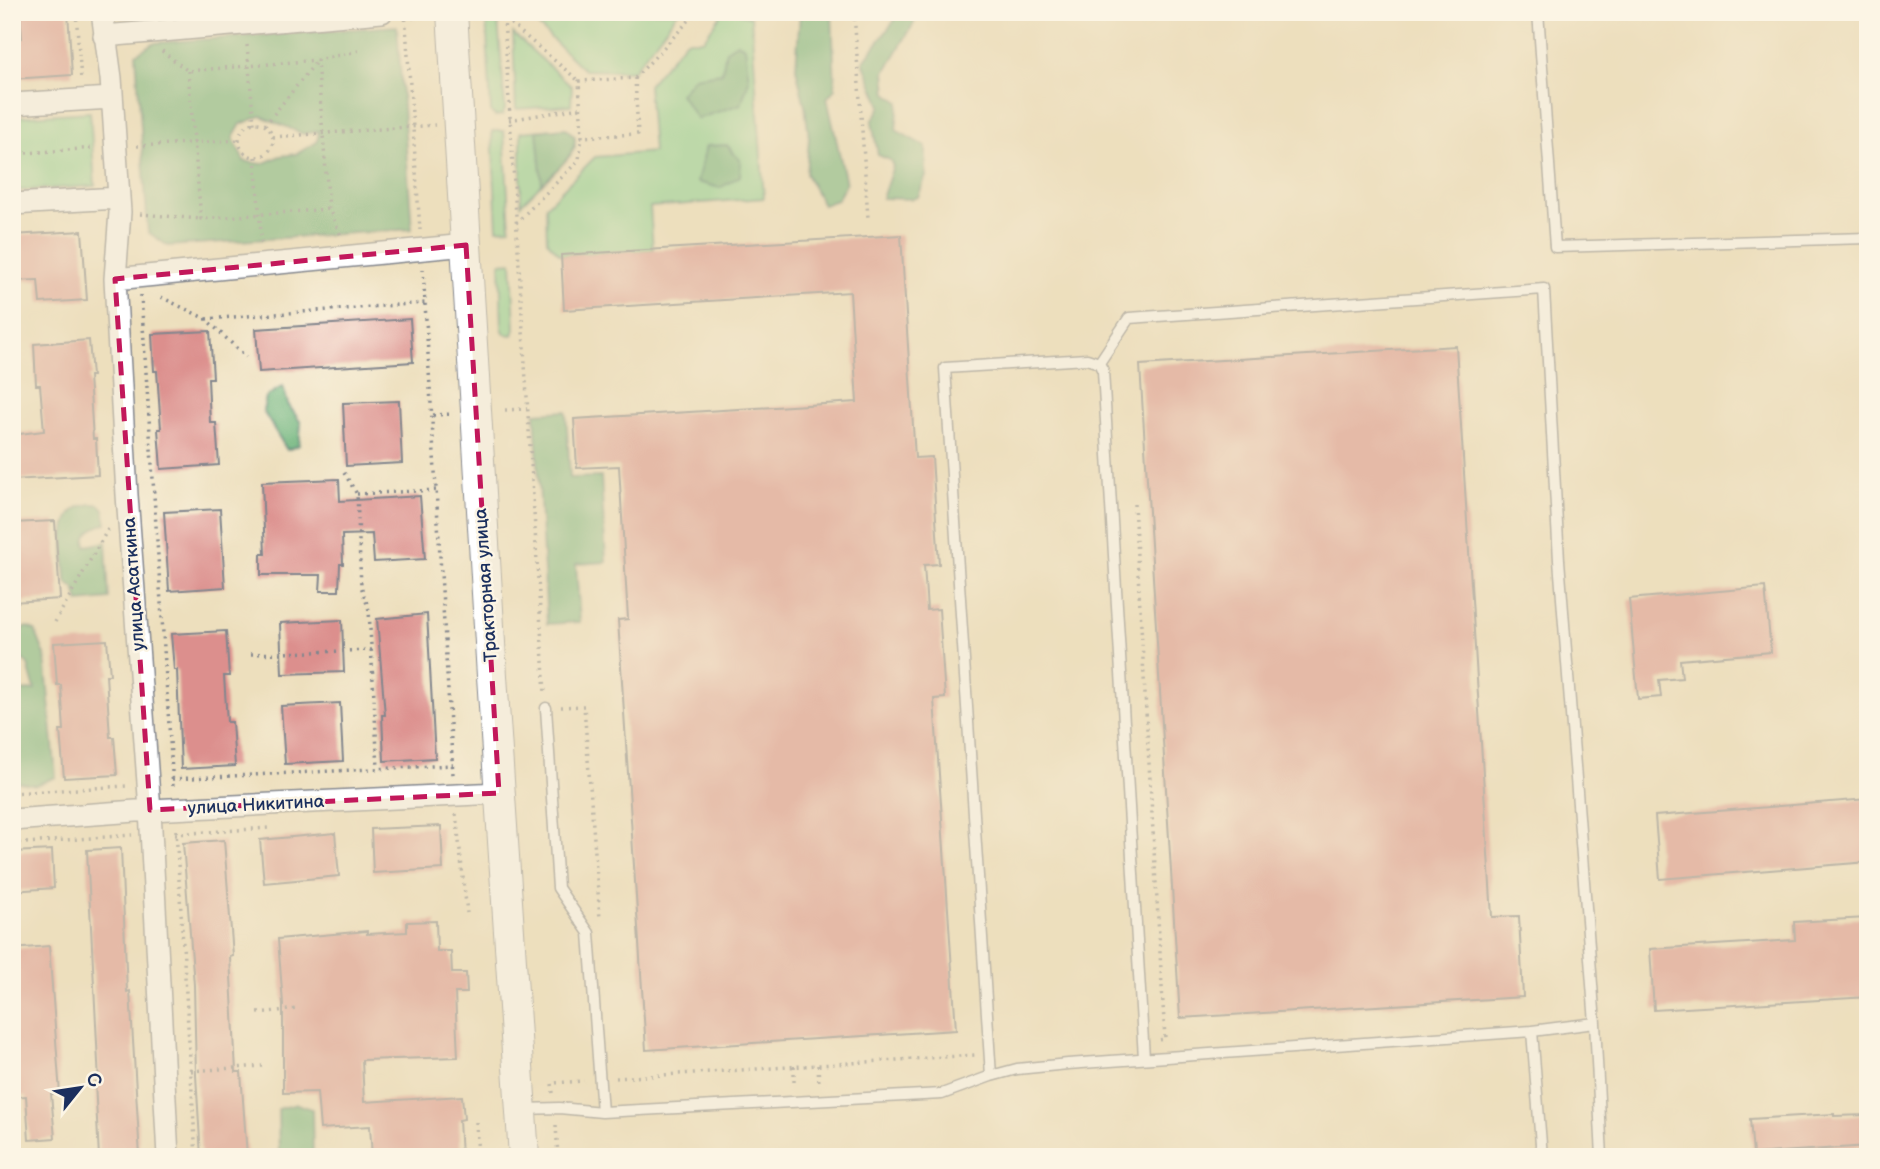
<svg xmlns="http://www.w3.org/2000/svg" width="1880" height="1169" viewBox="0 0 1880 1169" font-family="'Balsamiq Sans',sans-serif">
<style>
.green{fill:#83d190;stroke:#4f8077;stroke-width:2}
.forest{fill:#6ab37a;stroke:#42716c;stroke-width:2;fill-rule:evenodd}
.building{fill:#dc8f8d}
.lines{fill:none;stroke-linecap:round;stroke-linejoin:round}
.lane-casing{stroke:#84878e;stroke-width:13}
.street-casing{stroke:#84878e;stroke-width:24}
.secondary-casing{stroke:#84878e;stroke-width:32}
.path{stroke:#84878e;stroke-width:3.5;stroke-dasharray:2 5;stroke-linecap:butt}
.lane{stroke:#fff;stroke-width:10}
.street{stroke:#fff;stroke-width:21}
.secondary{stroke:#fff;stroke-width:30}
.marked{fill:none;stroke:#c2185b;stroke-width:5;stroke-dasharray:14 9;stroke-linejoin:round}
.labels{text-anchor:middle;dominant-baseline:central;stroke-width:5;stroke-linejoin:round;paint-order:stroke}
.street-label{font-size:18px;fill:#1b2f5e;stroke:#fcf5e5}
</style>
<rect width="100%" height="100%" fill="#fcf5e5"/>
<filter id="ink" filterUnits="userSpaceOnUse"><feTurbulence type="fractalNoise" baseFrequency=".0143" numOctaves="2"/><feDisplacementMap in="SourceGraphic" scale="14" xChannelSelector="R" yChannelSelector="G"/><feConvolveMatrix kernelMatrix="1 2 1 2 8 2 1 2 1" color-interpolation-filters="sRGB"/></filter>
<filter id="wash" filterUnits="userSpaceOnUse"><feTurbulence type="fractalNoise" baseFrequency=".00686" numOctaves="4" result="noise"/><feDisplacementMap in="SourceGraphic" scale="28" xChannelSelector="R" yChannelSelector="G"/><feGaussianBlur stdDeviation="1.57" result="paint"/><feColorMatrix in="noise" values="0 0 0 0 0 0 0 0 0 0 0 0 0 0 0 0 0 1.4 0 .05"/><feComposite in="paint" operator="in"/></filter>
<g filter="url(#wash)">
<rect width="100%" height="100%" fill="#eddfbd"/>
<path class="green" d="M524,12H678L633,71L584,70Z
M723,12H736L751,17L764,198L650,207L653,250L561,255L547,241L546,206L595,157L653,152L648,85L686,40H703Z
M486,16L498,20L505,109L502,115L495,116L491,112Z
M513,33L572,87L571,105L516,109Z
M90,112L95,186L12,191V117Z
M566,128L575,137V147L570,156L521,204V132Z
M492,131H504L510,228L497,229Z
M512,262L515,329L513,335L505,334L502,328L500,263Z"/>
<path class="forest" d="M800,12H832L835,89L827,98L846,183L837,200L823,205L806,174L809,138L805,106L796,68Z
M890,12H913L914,23L885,72L887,93L899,102L896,130L926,147V176L918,197L912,199L882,198L893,166L890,160L878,155L872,122L881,106L863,62L895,20Z
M397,26L412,229L168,246L148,232L136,54L153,43ZM261,116L303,134L319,131L317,142L296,154L280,156L262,164L244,161L233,138L241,124Z
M737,43L745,47L749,80L741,104L697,119L680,94L694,77L722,73L726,50Z
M566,128L575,137C575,157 556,170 542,184L537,131Z
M727,145L741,162L740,176L720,188L697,182L706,146Z
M283,386L288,404L301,423L299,445L287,450L263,411L266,397Z
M566,411L570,478L601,477L606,562L576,564L580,622L547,624L535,413Z
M99,504L104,509L106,523C95,528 82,532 86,546L106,542L109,599L79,602L75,589L66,582C66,561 57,523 76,509C82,504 92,504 99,504Z
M27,627L35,630L45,655L56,777L36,785L12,781V691L35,690L28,665L18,655L12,657V632Z
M297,1104L312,1109L313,1157H279L278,1109Z"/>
<g id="blocks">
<path class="building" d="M20,12H68L72,75L12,79V39L22,38Z
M82,231L87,300L40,303L38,280L12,281V235Z
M901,235L915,458L932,457L939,564L924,565L927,610L939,609L945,698L934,699L956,1030L646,1050L618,620L628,619L619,466L577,468L574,419L857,402L850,292L564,310L561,255Z
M410,319L413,362L259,372L256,329Z
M210,331L213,378H208L210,423H216L219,465L161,469L158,429H161L157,371H154L152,334Z
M89,340L92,376H89L93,439H96L98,475L12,480V435L44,431L40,385H36L34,344Z
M1456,346L1492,917L1519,916L1523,997L1180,1018L1140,365Z
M399,401L402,463L346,466L343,403Z
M339,479L340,501L420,496L425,559L374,562L372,534L342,535L343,564H340L339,591H320L321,575H261V554H265L262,482Z
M220,509L225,587L169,591L164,512Z
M55,521L60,599L12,602V523Z
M1765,587L1771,652L1680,660L1682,678L1659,680L1661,697L1638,699L1629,599Z
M427,614L435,758L384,761L382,715H385L377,619Z
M342,620L344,672L282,674L280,623Z
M226,631L229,676H224L227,722H232L235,766L181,769L177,670H174L171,634Z
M107,640L110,675H106L110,737H114L117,775L64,778L60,730H64L61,685H57L54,643Z
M340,703L343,761L285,764L281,706Z
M1868,799V862L1660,879L1655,816Z
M441,826L443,869L373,873L371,829Z
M335,833L339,876L264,883L260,840Z
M224,840L233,956L230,957L236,1072H241L247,1157H201L196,1075L194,985L183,843Z
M121,848L127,992L130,991L140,1157H99L95,1082H99L87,850Z
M52,850L54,888L12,891V852Z
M1867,918L1868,997L1654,1010L1650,949L1795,940L1794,922Z
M436,921L437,951H451L452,973H466L467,993H455L458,1057L362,1060L364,1102L462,1096L464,1119L459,1120L461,1157H372L370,1126L320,1129L317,1092L283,1093V1004L278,939L367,931V934L407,932V922Z
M49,946L60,1094H51L55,1138L29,1140L26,1096L12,1097V949Z
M1834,1114V1116L1868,1115V1146L1753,1154L1750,1119Z"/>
</g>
</g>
<g filter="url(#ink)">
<use href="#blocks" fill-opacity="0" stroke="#84878e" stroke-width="2"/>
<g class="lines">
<g class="lane-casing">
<path id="lane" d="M1538,12L1555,247L1868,238
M1099,363L1129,318L1544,289L1559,560L1595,1023
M546,708L558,888L589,933L602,1112
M1532,1031L1595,1023L1602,1157
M991,1076L945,368L1087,359L1099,363L1103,371L1144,1058
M523,1109L559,1108L602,1112L942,1094L991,1076L1017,1069L1068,1064L1532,1031L1542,1157"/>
</g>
<g class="street-casing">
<path id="street" d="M102,12L111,78L120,212L115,279L127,495L150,810L168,1157
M104,36L382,12
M12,104L112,98
M12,204L119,198
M115,279L466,245
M12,820L150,810L499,793"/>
</g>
<g class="secondary-casing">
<path id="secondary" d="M452,12L492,676L524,1157"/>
</g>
<path class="path" d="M76,12L81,80
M405,12L420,230
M486,12L504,18L579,81
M854,12L868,218
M504,18L545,694
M405,19L423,16
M247,45L254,124
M162,51L188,71L317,60L358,51
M317,60L329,209L342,238
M188,71L201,219L329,209
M635,78L638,134L582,137L579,81L635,78L697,12
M509,120L580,108
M239 140a17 17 0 1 1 34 0a17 17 0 1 1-34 0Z
M265,125L316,62
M273,137L435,125
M137,146L240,140
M12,154L94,148
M255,157L262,246
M140,214L201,219
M516,223L579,160L582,137
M423,269L453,775
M141,295L173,787
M161,297L206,319L246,357
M206,319L425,303
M505,410L527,409
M433,415L452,414
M344,473L357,494L361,586L369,610L378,768
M357,494L437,490
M1134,504L1165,1039L1158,1040
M55,622L108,529
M251,654L372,650
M561,707L584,706L600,919
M172,779L453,765
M12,793L126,786
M456,814L467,913
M176,830L196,1157
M175,834L269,828
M12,844L132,835
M258,1013L297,1009
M818,1065L819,1084
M794,1066V1086
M191,1071L262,1066
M616,1078L975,1055
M553,1093L552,1083L584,1081
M476,1122L478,1157
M556,1125L558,1157
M12,1152L38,1151L54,1157"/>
<use href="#lane" class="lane"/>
<use href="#street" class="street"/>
<use href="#secondary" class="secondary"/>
</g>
</g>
<path d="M0 0H1880V1169H0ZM466,245L499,793L150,810L115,279Z" fill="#eddfbd" fill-opacity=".55" fill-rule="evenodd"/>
<path class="marked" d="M466,245L499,793L150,810L115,279Z"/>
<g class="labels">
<g class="street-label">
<text transform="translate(134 584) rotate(-94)">улица Асаткина</text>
<text transform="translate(486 585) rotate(-94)">Тракторная улица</text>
<text transform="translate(256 805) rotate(-3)">улица Никитина</text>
</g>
</g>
<rect width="1880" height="1169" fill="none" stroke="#fcf5e5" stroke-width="42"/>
<g transform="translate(80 1088) rotate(60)" stroke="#fcf5e5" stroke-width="5" paint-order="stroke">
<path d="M0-5L12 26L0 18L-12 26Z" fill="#1b2f5e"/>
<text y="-10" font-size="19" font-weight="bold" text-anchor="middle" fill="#1b2f5e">С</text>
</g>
</svg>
